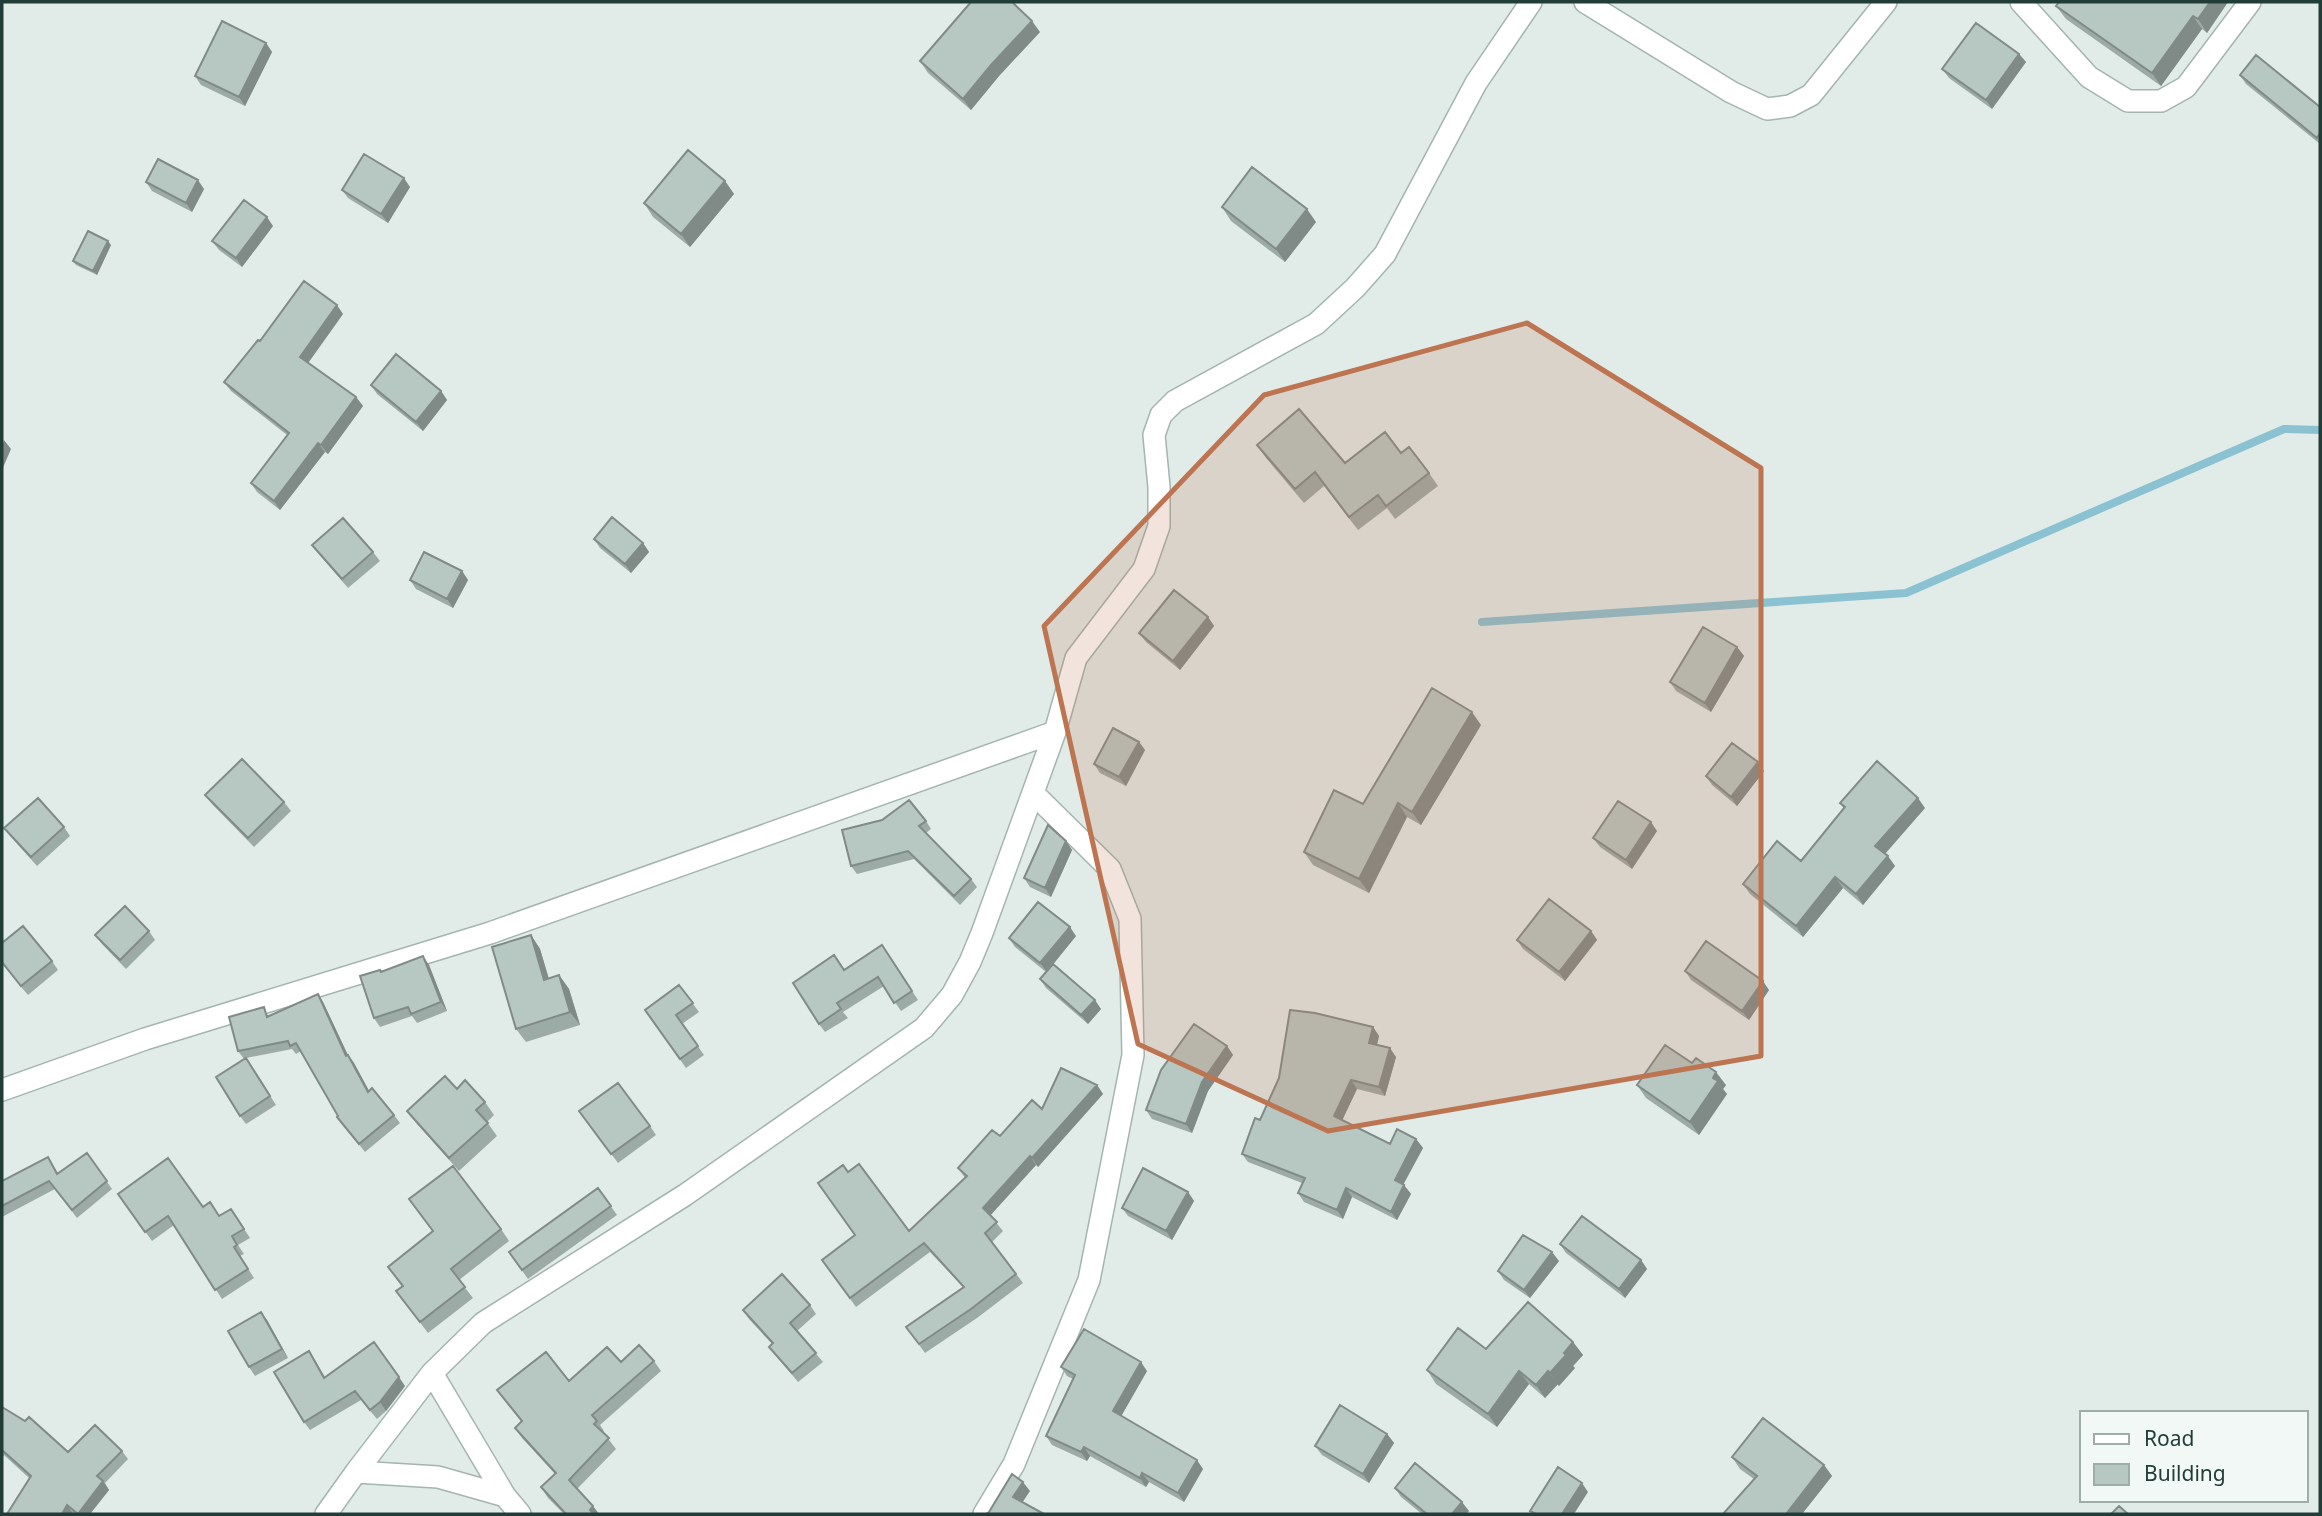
<svg xmlns="http://www.w3.org/2000/svg" width="2322" height="1516" viewBox="0 0 2322 1516" font-family="'Noto Sans',sans-serif">
<style>
.lines{fill:none;stroke-linecap:round;stroke-linejoin:round}
.stream{stroke:#8ac2d1;stroke-width:8}
.street-casing{stroke:#a4b4af;stroke-width:24}
.street{stroke:#fff;stroke-width:21}
.wall{fill:#9daba6}
.shaded-wall{fill:#808b87}
.building{fill:#b7c7c1;stroke:#808b87;stroke-width:2}
.marked{fill:#bd7451;fill-opacity:0.2;stroke:#bd7451;stroke-width:5;stroke-linejoin:round}
</style>
<rect width="100%" height="100%" fill="#e1ece8"/>
<g class="lines">
<path class="stream" d="M1482,622L1906,593L2284,429L2320,430"/>
<g class="street-casing">
<path id="street" d="M1585,2L1731,92L1767,109L1790,106L1811,95L1886,2
M2021,2L2089,77L2128,101H2161L2186,87L2250,2
M2,1090L145,1039L490,933L1055,732
M432,1373L505,1496L520,1514
M356,1472L438,1477L505,1496
M326,1514L356,1472L432,1373L483,1323L685,1195L924,1028L952,995L970,962L982,933L1055,732L1076,658L1144,569L1159,526V487L1154,435L1161,415L1175,401L1316,324L1355,288L1385,254L1476,83L1531,2
M984,1514L1014,1464L1089,1280L1133,1055L1130,919L1110,869L1033,793"/>
</g>
<use href="#street" class="street"/>
</g>
<path class="wall" d="M2228,2L2207,33L2202,29L2161,86L2066,19L2056,6Z
M1040,32L999,76L971,110L928,73L920,61Z
M266,43L272,52L245,106L201,85L195,76Z
M2019,54L2026,62L1992,109L1949,78L1942,69Z
M2240,75L2320,107V144L2246,84Z
M725,181L734,194L690,247L653,217L644,203Z
M146,182L204,189L192,212L152,191Z
M410,187L388,223L348,198L342,190Z
M1222,207L1316,222L1285,262L1231,221Z
M273,226L242,267L219,250L212,241Z
M111,245L97,275L76,265L73,261Z
M343,314L308,363L356,397L363,406L328,454L325,452L280,510L257,492L251,483L287,435L231,391L224,382L260,341Z
M371,385L441,391L447,400L423,431L377,394Z
M1257,445L1345,463L1401,453L1429,473L1438,486L1395,519L1387,508L1358,530L1324,486L1304,503L1266,458Z
M594,539L643,543L649,552L631,573L600,548Z
M312,545L373,552L380,561L348,588L319,554Z
M462,571L468,580L453,608L416,589L410,580Z
M1208,617L1214,626L1180,670L1146,642L1139,633Z
M1737,647L1744,656L1711,712L1676,691L1670,682Z
M1481,725L1421,825L1407,817L1369,893L1313,865L1304,852L1363,804Z
M1139,742L1145,750L1126,786L1100,773L1094,764Z
M1764,771L1737,806L1712,785L1706,776Z
M205,795L284,802L291,811L254,847L212,804Z
M1840,803L1925,808L1885,854L1895,866L1863,905L1843,888L1803,937L1750,894L1743,884L1801,861L1844,809Z
M926,821L931,829L926,833L971,879L977,887L960,905L914,859L857,874L851,866Z
M64,827L70,836L37,866L11,837L4,828Z
M1657,831L1632,869L1600,847L1593,838Z
M1066,841L1072,850L1051,897L1030,887L1024,878Z
M149,931L155,940L126,969L102,944L95,935Z
M1591,931L1597,940L1565,981L1523,949L1517,940Z
M531,935L540,949L549,979L559,975L569,989L580,1025L526,1042L516,1029Z
M1076,936L1053,964L1101,1009L1088,1024L1046,988L1040,979L1046,972L1015,947L1009,938Z
M2,943L52,961L58,970L28,995L2,964Z
M882,945L918,1000L901,1011L884,986L843,1012L848,1018L825,1032L819,1024L844,970Z
M423,956L429,965L447,1011L417,1023L412,1016L380,1027L374,1018L381,971Z
M1685,971L1769,990L1749,1020L1691,980Z
M679,985L699,1012L682,1024L704,1055L686,1068L645,1010Z
M323,1002L348,1055L354,1063L369,1091L394,1115L400,1123L365,1152L337,1117L338,1116L301,1051L296,1054L292,1049L246,1058L276,1105L246,1124L240,1116L244,1059L238,1051L269,1015L270,1016Z
M1373,1027L1379,1036L1377,1045L1396,1057L1385,1096L1357,1089L1342,1120L1390,1144L1416,1139L1423,1148L1403,1184L1411,1194L1397,1220L1352,1197L1343,1219L1304,1202L1298,1193L1302,1183L1248,1162L1242,1154L1260,1120Z
M1227,1046L1233,1055L1208,1091L1192,1133L1152,1119L1146,1110Z
M1097,1085L1103,1094L1038,1167L1036,1165L990,1215L1003,1231L992,1242L1023,1283L977,1318L925,1353L906,1327L963,1287L930,1252L856,1307L822,1260L855,1235L848,1172L909,1231L965,1178L958,1168L1000,1136L1042,1109Z
M1637,1085H1726L1723,1089L1727,1094L1699,1135L1646,1098Z
M457,1089L485,1102L494,1115L487,1122L497,1136L459,1171L417,1124L407,1111Z
M579,1111L650,1126L656,1135L618,1163Z
M87,1153L112,1189L77,1218L55,1189L2,1217V1181L53,1165L58,1173Z
M598,1188L617,1215L528,1279L509,1252Z
M1188,1192L1194,1201L1172,1240L1128,1216L1122,1208Z
M118,1194L203,1207L220,1216L231,1209L250,1238L238,1245L244,1254L240,1256L254,1278L222,1299L174,1225L152,1241Z
M409,1199L501,1229L509,1241L459,1280L473,1298L428,1333L396,1291L402,1287L388,1267L433,1231Z
M1560,1244L1641,1260L1647,1269L1625,1298L1566,1253Z
M1559,1261L1530,1298L1504,1280L1498,1271Z
M810,1305L816,1314L797,1331L823,1362L798,1382L769,1347L772,1344L749,1319L743,1310Z
M267,1320L288,1358L255,1376L249,1367Z
M1573,1342L1583,1355L1573,1366L1575,1368L1559,1386L1558,1384L1545,1398L1529,1384L1497,1427L1436,1384L1427,1370L1486,1349Z
M315,1360L325,1377L405,1386L386,1411L377,1419L361,1400L310,1430L304,1422Z
M654,1361L661,1371L600,1425L604,1431L603,1432L616,1449L577,1489L599,1514H564L548,1498L541,1487L555,1474L522,1438L515,1428L522,1422L497,1390L569,1381Z
M1061,1367L1147,1371L1121,1416L1203,1469L1184,1502L1149,1482L1146,1487L1090,1456L1087,1461L1052,1445L1046,1436L1073,1379L1067,1376Z
M2,1407L68,1452L122,1451L128,1459L105,1483L109,1490L90,1514H7L29,1478L4,1455L2,1460Z
M1387,1434L1394,1443L1369,1483L1322,1455L1315,1446Z
M1732,1457L1824,1465L1832,1476L1802,1514H1723L1754,1479L1740,1469Z
M1395,1488L1469,1511L1466,1514H1422L1401,1497Z"/>
<path class="shaded-wall" d="M2210,2H2228L2207,33L2198,19Z
M2193,16L2202,29L2161,86L2152,73Z
M1032,21L1040,32L999,76L971,110L963,99L991,65Z
M266,43L272,52L245,106L239,97Z
M2019,54L2026,62L1992,109L1986,100Z
M404,178L410,187L388,223L381,214Z
M198,180L204,189L192,212L186,203Z
M725,181L734,194L690,247L681,234Z
M1307,209L1316,222L1285,262L1276,249Z
M267,217L273,226L242,267L236,258Z
M108,241L111,245L97,275L93,271Z
M337,305L343,314L306,366L300,357Z
M441,391L447,400L423,431L416,422Z
M356,397L363,406L328,454L321,445Z
M4,440L11,449L2,470V446Z
M318,443L325,452L280,510L274,501Z
M643,543L649,552L631,573L625,564Z
M462,571L468,580L453,608L447,599Z
M1208,617L1214,626L1180,670L1173,661Z
M1737,647L1744,656L1711,712L1705,703Z
M1472,712L1481,725L1421,825L1412,812Z
M1139,742L1145,750L1126,786L1119,777Z
M1758,762L1764,771L1737,806L1731,797Z
M1918,798L1925,808L1883,856L1875,846Z
M1398,803L1407,817L1369,893L1359,879Z
M1651,822L1657,831L1632,869L1626,860Z
M1066,841L1072,850L1051,897L1045,888Z
M1888,856L1895,866L1863,905L1856,894Z
M1835,877L1843,888L1803,937L1796,926Z
M1070,927L1076,936L1047,972L1040,963Z
M1591,931L1597,940L1565,981L1559,972Z
M531,935L540,949L553,993L544,980Z
M423,956L429,965L447,1011L441,1002Z
M559,975L569,989L580,1025L570,1012Z
M1763,981L1769,990L1749,1020L1742,1011Z
M318,994L323,1002L352,1064L346,1056Z
M1095,1000L1101,1009L1088,1024L1081,1015Z
M1373,1027L1379,1036L1375,1052L1369,1043Z
M1227,1046L1233,1055L1208,1091L1192,1133L1186,1124L1202,1082Z
M1390,1048L1396,1057L1385,1096L1379,1087Z
M348,1055L354,1063L374,1100L368,1092Z
M1716,1072L1726,1085L1723,1089L1727,1094L1699,1135L1690,1122Z
M1351,1080L1357,1089L1340,1125L1334,1116Z
M1097,1085L1103,1094L1038,1167L1032,1158Z
M1416,1139L1423,1148L1401,1189L1395,1180Z
M1030,1156L1036,1165L989,1217L983,1208Z
M1404,1185L1411,1194L1397,1220L1391,1212Z
M1346,1188L1352,1197L1343,1219L1337,1210Z
M1188,1192L1194,1201L1172,1240L1166,1231Z
M1552,1252L1559,1261L1530,1298L1524,1290Z
M1641,1260L1647,1269L1625,1298L1619,1289Z
M261,1312L267,1320L288,1358L282,1349Z
M1573,1342L1583,1355L1573,1366L1575,1368L1559,1386L1550,1373L1564,1353Z
M1141,1362L1147,1371L1119,1420L1113,1411Z
M1519,1371L1529,1384L1497,1427L1488,1414Z
M1548,1371L1558,1384L1545,1398L1536,1385Z
M399,1377L405,1386L386,1411L380,1402Z
M1387,1434L1394,1443L1369,1483L1363,1474Z
M1084,1447L1090,1456L1087,1461L1081,1452Z
M1197,1460L1203,1469L1184,1502L1178,1493Z
M1824,1465L1832,1476L1802,1514H1788L1787,1513Z
M1142,1473L1149,1482L1146,1487L1140,1478Z
M103,1481L109,1490L90,1514H78Z
M1023,1482L1030,1491L1020,1506L1013,1497Z
M1582,1483L1588,1492L1574,1514H1562Z
M1462,1502L1469,1511L1466,1514H1452Z
M67,1505L73,1514H62Z
M593,1506L599,1514H592L590,1510Z"/>
<path class="building" d="M971,2H1012L1032,21L991,65L963,99L920,61Z
M2059,2H2210L2198,19L2193,16L2152,73L2056,6Z
M222,21L266,43L239,97L195,76Z
M1976,23L2019,54L1986,100L1942,69Z
M2256,55L2320,107V133L2317,138L2240,75Z
M688,150L725,181L681,234L644,203Z
M364,154L404,178L381,214L342,190Z
M158,159L198,180L186,203L146,182Z
M1252,167L1307,209L1276,249L1222,207Z
M244,200L267,217L236,258L212,241Z
M88,231L108,241L93,271L73,261Z
M304,281L337,305L300,357L356,397L321,445L318,443L274,501L251,483L289,433L224,382L258,340L260,341Z
M396,354L441,391L416,422L371,385Z
M1299,409L1345,463L1385,432L1401,453L1409,447L1429,473L1386,506L1378,495L1349,517L1315,472L1295,489L1257,445Z
M612,517L643,543L625,564L594,539Z
M343,518L373,552L342,579L312,545Z
M424,552L462,571L447,599L410,580Z
M1174,590L1208,617L1173,661L1139,633Z
M1703,627L1737,647L1705,703L1670,682Z
M1432,688L1472,712L1412,812L1398,803L1359,879L1304,852L1334,790L1363,804Z
M1113,728L1139,742L1119,777L1094,764Z
M1732,743L1758,762L1731,797L1706,776Z
M242,759L284,802L248,838L205,795Z
M1877,761L1918,798L1875,846L1888,856L1856,894L1835,877L1796,926L1743,884L1777,841L1801,861L1845,807L1840,803Z
M38,798L64,827L31,857L4,828Z
M909,800L926,821L919,826L971,879L954,896L908,851L851,866L842,830L882,820Z
M1618,801L1651,822L1626,860L1593,838Z
M1048,825L1066,841L1045,888L1024,878Z
M1549,899L1591,931L1559,972L1517,940Z
M1038,902L1070,927L1040,963L1009,938Z
M125,906L149,931L120,960L95,935Z
M23,926L52,961L21,986L2,962V943Z
M531,935L544,980L559,975L570,1012L516,1029L492,947Z
M1706,941L1763,981L1742,1011L1685,971Z
M882,945L912,991L894,1003L878,977L837,1003L841,1009L819,1024L793,983L834,955L844,970Z
M423,956L441,1002L411,1014L408,1007L374,1018L360,976L380,970L381,972Z
M1053,964L1095,1000L1081,1015L1040,979Z
M679,985L693,1003L676,1015L698,1046L680,1059L645,1010Z
M318,994L346,1056L348,1055L368,1092L372,1088L394,1115L359,1144L337,1117L338,1116L296,1043L290,1046L288,1041L238,1051L229,1017L264,1007L267,1017Z
M1290,1010L1315,1013L1373,1027L1369,1043L1390,1048L1379,1087L1351,1080L1334,1116L1390,1144L1397,1129L1416,1139L1395,1180L1404,1185L1391,1212L1346,1188L1337,1210L1298,1193L1305,1178L1242,1154L1255,1118L1260,1120L1279,1078Z
M1194,1024L1227,1046L1202,1082L1186,1124L1146,1110L1161,1070Z
M1665,1045L1692,1063L1696,1058L1716,1072L1713,1078L1718,1081L1690,1122L1637,1085Z
M246,1058L270,1096L240,1116L216,1077Z
M1061,1068L1097,1085L1032,1158L1030,1156L983,1208L997,1222L985,1233L1016,1274L971,1309L919,1344L906,1327L964,1287L924,1243L850,1298L822,1260L855,1235L818,1183L843,1165L848,1172L859,1164L909,1231L967,1176L958,1168L992,1130L1000,1136L1032,1100L1042,1109Z
M445,1076L457,1089L465,1080L485,1102L476,1110L488,1123L449,1158L407,1111Z
M618,1083L650,1126L611,1154L579,1111Z
M87,1153L107,1181L72,1210L49,1181L2,1206V1181L48,1157L57,1174Z
M168,1158L203,1207L210,1202L219,1216L231,1209L244,1229L232,1236L237,1245L234,1247L248,1269L215,1290L168,1216L145,1232L118,1194Z
M453,1166L501,1229L451,1269L465,1287L420,1322L396,1291L403,1286L388,1267L433,1231L409,1199Z
M1143,1168L1188,1192L1166,1231L1122,1208Z
M598,1188L611,1206L522,1270L509,1252Z
M1582,1216L1641,1260L1619,1289L1560,1244Z
M1523,1235L1552,1252L1524,1290L1498,1271Z
M782,1274L810,1305L790,1323L816,1353L792,1373L769,1347L773,1343L743,1310Z
M1528,1302L1573,1342L1564,1353L1566,1355L1550,1373L1548,1371L1536,1385L1519,1371L1488,1414L1427,1370L1458,1328L1486,1349Z
M261,1312L282,1349L249,1367L228,1331Z
M1084,1329L1141,1362L1113,1411L1197,1460L1178,1493L1142,1473L1140,1478L1084,1447L1081,1452L1046,1436L1075,1375L1061,1367Z
M374,1342L399,1377L380,1402L370,1410L355,1391L304,1422L274,1372L309,1351L324,1378Z
M639,1345L654,1361L592,1415L597,1421L594,1424L609,1438L569,1480L593,1506L590,1510L593,1514H566L541,1487L556,1473L515,1428L522,1421L497,1390L546,1352L569,1381L607,1347L621,1362Z
M1340,1405L1387,1434L1363,1474L1315,1446Z
M2,1407L25,1421L29,1417L68,1452L95,1425L122,1451L97,1476L103,1481L78,1514L67,1505L62,1514H7L31,1476L2,1450Z
M1763,1418L1824,1465L1787,1513L1788,1514H1723L1757,1476L1732,1457Z
M1415,1463L1462,1502L1452,1514H1427L1395,1488Z
M1558,1467L1582,1483L1562,1514H1536L1530,1511Z
M1012,1474L1023,1482L1013,1497L1044,1514H986L989,1512Z
M2119,1506L2128,1514H2111Z"/>
<path class="marked" d="M1527,323L1761,468V1056L1328,1131L1138,1044L1044,626L1264,395Z"/>
<rect width="2322" height="1516" fill="none" stroke="#223d37" stroke-width="7"/>
<rect x="2080" y="1411" width="228" height="91" fill="#f2f8f5" stroke="#9fada9" stroke-width="2"/>
<rect x="2094" y="1434" width="35" height="10" fill="#ffffff" stroke="#9fada9" stroke-width="2"/>
<text x="2144" y="1446" font-size="21" fill="#223d37">Road</text>
<rect x="2094" y="1464" width="35" height="21" fill="#b7c7c1" stroke="#9fada9" stroke-width="2"/>
<text x="2144" y="1481" font-size="21" fill="#223d37">Building</text>
</svg>
